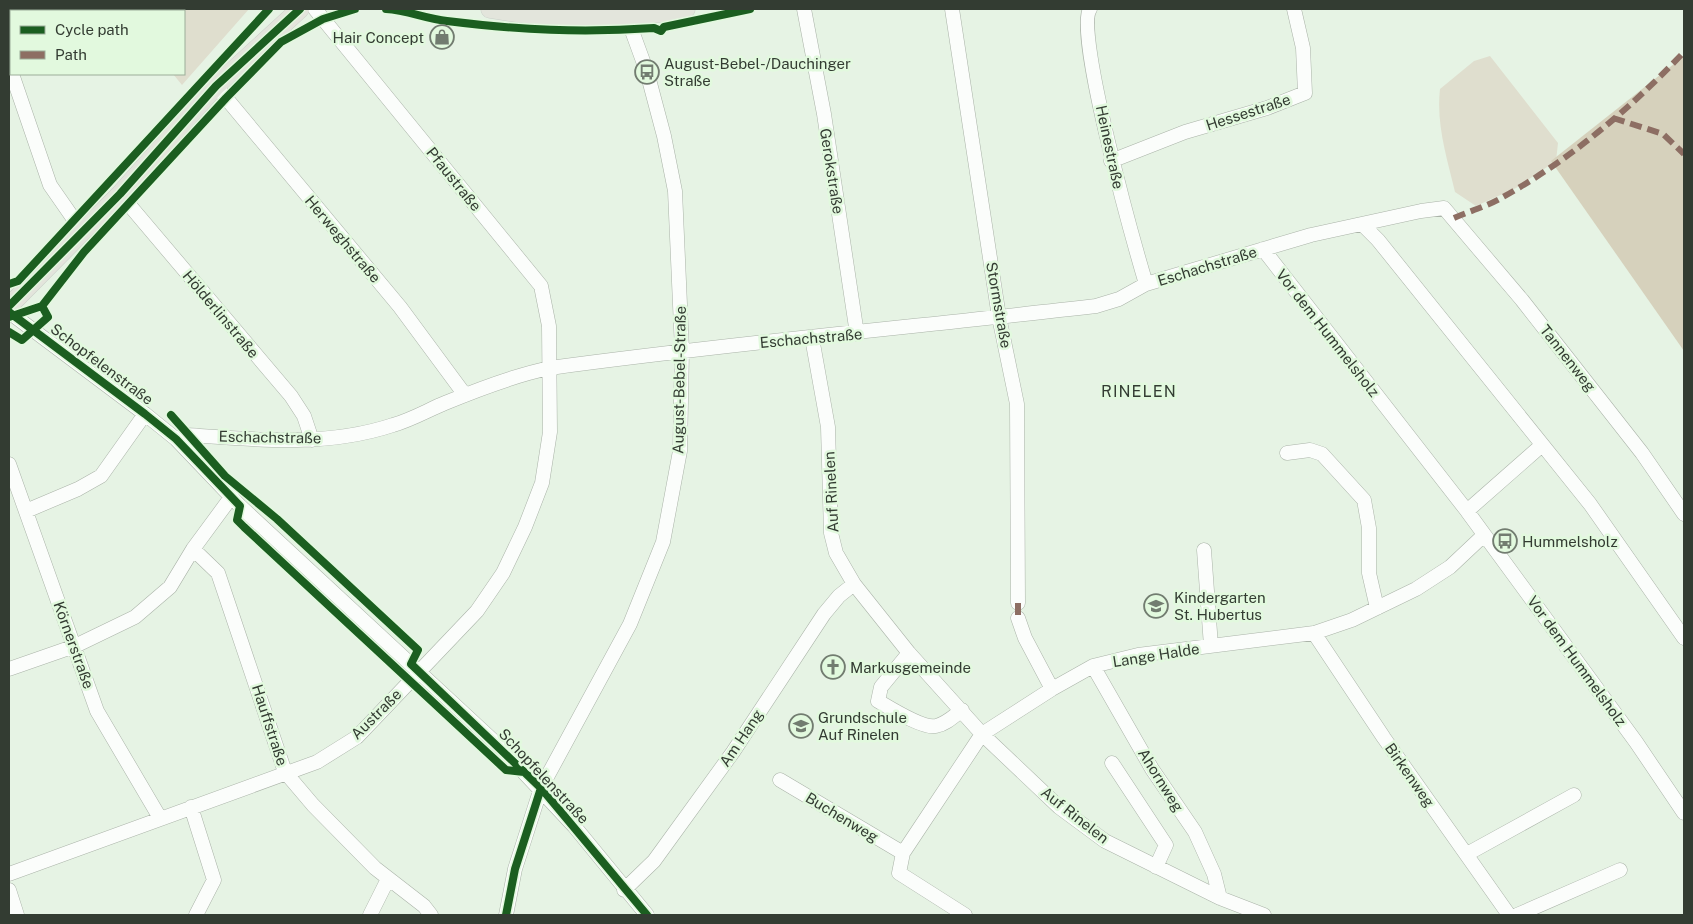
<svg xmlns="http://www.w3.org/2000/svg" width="1693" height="924" viewBox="0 0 1693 924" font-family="'Public Sans',sans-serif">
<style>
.green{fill:#dfdece}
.forest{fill:#d6d1bc}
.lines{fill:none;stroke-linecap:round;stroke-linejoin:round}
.minor-casing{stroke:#aab3a8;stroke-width:15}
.major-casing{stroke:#cad0c9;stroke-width:19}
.minor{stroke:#fbfdfb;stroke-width:14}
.major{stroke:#e3e5dc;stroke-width:18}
.quiet{stroke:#8d6e63;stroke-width:6;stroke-dasharray:12 6;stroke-linecap:butt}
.cycleway-casing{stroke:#e2f9de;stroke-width:11}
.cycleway{stroke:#1b5e20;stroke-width:8}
.labels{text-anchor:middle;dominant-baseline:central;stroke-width:5;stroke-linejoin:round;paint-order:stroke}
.poi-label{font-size:15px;fill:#333c32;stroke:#e2f9de;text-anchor:start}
.street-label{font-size:15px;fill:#333c32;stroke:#e2f9de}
.neighbourhood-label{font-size:16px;letter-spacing:1px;fill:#333c32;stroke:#e2f9de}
</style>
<rect width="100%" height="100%" fill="#e6f3e4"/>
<path class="green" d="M122,9H249L182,85L173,74H184V11H124Z
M1490,56L1558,143L1556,161L1516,188L1476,206L1455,192C1447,158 1436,125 1440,89L1474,61Z"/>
<path class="forest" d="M1684,56V351L1551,161Z"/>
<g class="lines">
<g class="minor-casing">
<path id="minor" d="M804,9L824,114L857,334
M952,9L999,317L1017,404L1018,603
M1090,9C1074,31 1135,247 1146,284
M12,74L50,185L82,231
M216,86L400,307L465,395
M1111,161L1185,132L1267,108L1305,93L1303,48L1294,9
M120,194L291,396L304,416L312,440
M1363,225L1378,240L1590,504L1684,638
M1263,249L1467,511L1636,742L1684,813
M9,312L145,414L176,439L240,506L500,747L574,826L647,915
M812,338L828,427L831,533L836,553L854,584L909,653L982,734L1059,807L1105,841L1220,898L1264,915
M176,439L188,435C256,440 327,447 393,425C411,420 428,410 445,403C479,389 515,375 550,368C732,343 914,327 1096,306L1119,299L1146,284L1311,235L1421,211L1444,208L1522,300L1642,453L1684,514
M1287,453L1310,450L1322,454L1364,500L1369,528V573L1377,608
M9,464L97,711L160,818
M26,511L78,489L101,476L145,414
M1467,511L1542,445
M193,549L218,573L285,772L313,805L375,868L424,906L431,915
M1204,550L1211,646
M1018,618L1025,638L1052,689
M1314,633L1384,738L1509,915
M909,653L881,687L878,701C890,708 923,729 936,726C946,724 954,716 962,710
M1093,666L1152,769L1195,832L1214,874L1220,898
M9,669L75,646L135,617L170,587L193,549L232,496
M1112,763L1166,845L1156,867
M780,780L903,853
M191,807L214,880L196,915
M1467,854L1574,795
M9,874L317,762L357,737L477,611L503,573L525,527L542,483L550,432L549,326L541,286L315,9
M9,890L17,915
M624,890L654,861L733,752L824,614L839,596L854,584
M370,915L388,879
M506,915L515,869L541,788L630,624L663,542L680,451L682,350L675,191L664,136L647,72L624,9
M965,915L899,873L903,853L982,734L1052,689L1093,666L1138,655L1314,633L1352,620L1416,589L1450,567L1484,535
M1517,915L1620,870"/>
</g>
<g class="major-casing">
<path id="major" d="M490,9C554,20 623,21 686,9
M9,306L120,194L216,86L300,9"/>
</g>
<use href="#minor" class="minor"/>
<use href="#major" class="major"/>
<path class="quiet" d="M1613,118L1663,134L1684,154
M1454,218C1470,211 1488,206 1503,197C1571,159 1631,108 1684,52
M1018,603V618"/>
<g class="cycleway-casing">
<path id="cycleway" d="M386,9C407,10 426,19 447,21C519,30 582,33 654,28L661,31L664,27L750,9
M9,284L18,281L269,9
M9,306L120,194L216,86L300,9
M9,312L145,414L176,439L240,506L237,520L244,527L506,770L524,772
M9,317L42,306L84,252L226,98L281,42L323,19L355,9
M9,332L22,340L48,317L42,306
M171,415L225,476L277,519L418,650L411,664L541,788L647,915
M506,915L515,869L541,788"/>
</g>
<use href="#cycleway" class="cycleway"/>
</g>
<defs>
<g id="shop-ring" transform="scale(1.25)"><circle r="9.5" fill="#e2f9de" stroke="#727c70" stroke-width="1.5"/><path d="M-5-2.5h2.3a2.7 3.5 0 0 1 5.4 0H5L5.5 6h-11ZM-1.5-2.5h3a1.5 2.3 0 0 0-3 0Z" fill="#727c70"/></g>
<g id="bus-ring" transform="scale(1.25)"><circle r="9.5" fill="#e2f9de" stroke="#727c70" stroke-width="1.5"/><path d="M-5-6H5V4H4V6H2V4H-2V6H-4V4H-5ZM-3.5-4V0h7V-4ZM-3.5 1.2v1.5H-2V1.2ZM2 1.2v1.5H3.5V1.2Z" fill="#727c70"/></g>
<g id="school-ring" transform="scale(1.25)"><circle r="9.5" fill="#e2f9de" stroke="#727c70" stroke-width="1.5"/><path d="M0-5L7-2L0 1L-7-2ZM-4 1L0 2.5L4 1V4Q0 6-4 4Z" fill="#727c70"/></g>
<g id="church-ring" transform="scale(1.25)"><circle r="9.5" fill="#e2f9de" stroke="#727c70" stroke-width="1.5"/><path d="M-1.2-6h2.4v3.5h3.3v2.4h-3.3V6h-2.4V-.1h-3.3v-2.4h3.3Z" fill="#727c70"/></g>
</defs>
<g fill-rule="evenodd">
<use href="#shop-ring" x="442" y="37"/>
<use href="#bus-ring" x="647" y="72"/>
<use href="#bus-ring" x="1505" y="541"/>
<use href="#school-ring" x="1156" y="606"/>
<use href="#church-ring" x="833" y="667"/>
<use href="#school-ring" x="801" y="726"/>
</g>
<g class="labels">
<g class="poi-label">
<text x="424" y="37" text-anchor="end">Hair Concept</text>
<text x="664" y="63">August-Bebel-/Dauchinger<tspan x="664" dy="17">Straße</tspan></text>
<text x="1522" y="541">Hummelsholz</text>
<text x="1174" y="597">Kindergarten<tspan x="1174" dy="17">St. Hubertus</tspan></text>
<text x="850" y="667">Markusgemeinde</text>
<text x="818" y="717">Grundschule<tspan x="818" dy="17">Auf Rinelen</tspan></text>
</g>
<g class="street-label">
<text transform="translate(1248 112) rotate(-18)">Hessestraße</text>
<text transform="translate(1110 147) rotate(78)">Heinestraße</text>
<text transform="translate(832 171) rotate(81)">Gerokstraße</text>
<text transform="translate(454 179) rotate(51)">Pfaustraße</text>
<text transform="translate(343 239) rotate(50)">Herweghstraße</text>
<text transform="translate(1207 266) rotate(-17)">Eschachstraße</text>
<text transform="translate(999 305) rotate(80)">Stormstraße</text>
<text transform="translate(221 314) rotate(50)">Hölderlinstraße</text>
<text transform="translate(1328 333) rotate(52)">Vor dem Hummelsholz</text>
<text transform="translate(811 338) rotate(-5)">Eschachstraße</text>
<text transform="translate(1568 358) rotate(52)">Tannenweg</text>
<text transform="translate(102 364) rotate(37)">Schopfelenstraße</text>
<text transform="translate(679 380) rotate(-89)">August-Bebel-Straße</text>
<text transform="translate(270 437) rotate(1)">Eschachstraße</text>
<text transform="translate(831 492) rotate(-93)">Auf Rinelen</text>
<text transform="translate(74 645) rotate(70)">Körnerstraße</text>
<text transform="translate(1156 655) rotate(-9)">Lange Halde</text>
<text transform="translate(1577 661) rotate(54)">Vor dem Hummelsholz</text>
<text transform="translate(376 714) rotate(-45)">Austraße</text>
<text transform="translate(270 725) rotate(72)">Hauffstraße</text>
<text transform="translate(741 738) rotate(-56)">Am Hang</text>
<text transform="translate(1410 775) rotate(55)">Birkenweg</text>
<text transform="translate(544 776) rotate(47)">Schopfelenstraße</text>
<text transform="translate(1161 780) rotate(58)">Ahornweg</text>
<text transform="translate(1075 815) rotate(38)">Auf Rinelen</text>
<text transform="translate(842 817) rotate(31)">Buchenweg</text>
</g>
<g class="neighbourhood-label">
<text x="1139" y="391">RINELEN</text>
</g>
</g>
<rect width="1693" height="924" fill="none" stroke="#333c32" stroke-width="20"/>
<rect x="10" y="10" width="175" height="65" fill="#e2f9de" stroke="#9cad99"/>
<rect x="20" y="26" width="25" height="8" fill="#1b5e20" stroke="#9cad99"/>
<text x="55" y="35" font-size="15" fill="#333c32">Cycle path</text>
<rect x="20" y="51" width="25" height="8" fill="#8d6e63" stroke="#9cad99"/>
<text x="55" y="60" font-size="15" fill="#333c32">Path</text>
</svg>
